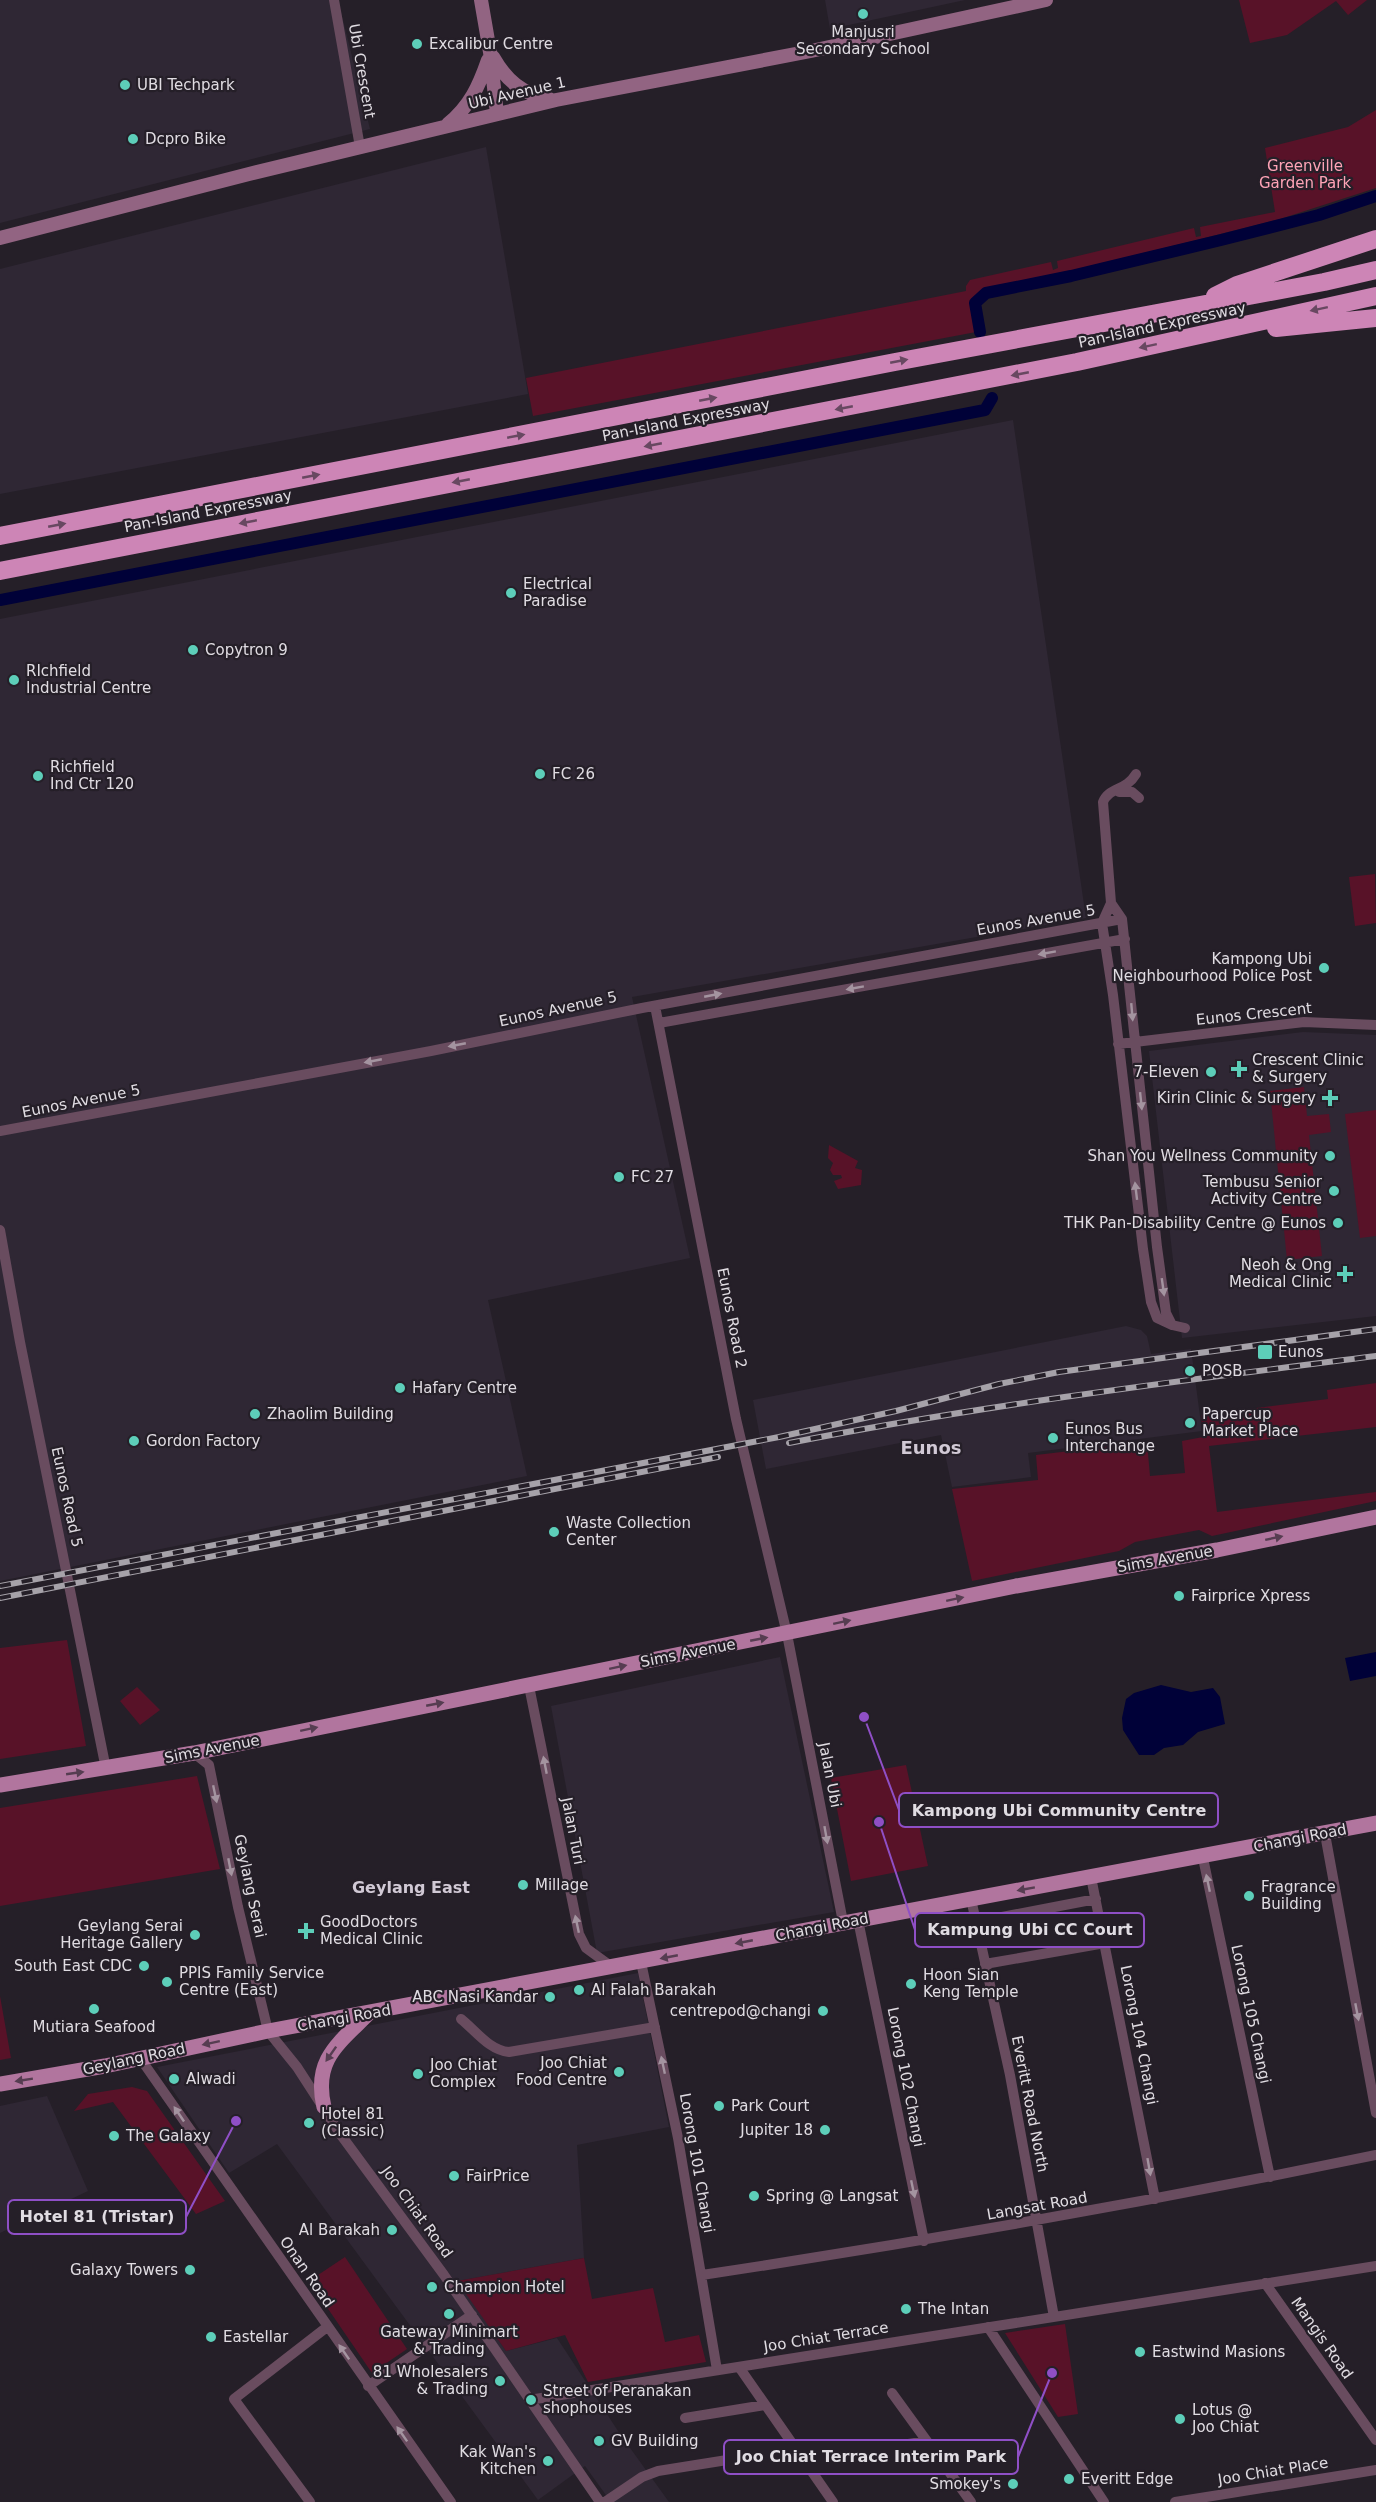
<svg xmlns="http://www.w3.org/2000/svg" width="1376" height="2502" viewBox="0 0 1376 2502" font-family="'DejaVu Sans',sans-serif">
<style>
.built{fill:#2f2734}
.green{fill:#581228}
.water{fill:#000138}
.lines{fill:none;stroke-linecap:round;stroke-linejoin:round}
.canal{stroke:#000138;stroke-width:12}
.street{stroke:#694c5f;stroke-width:10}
.secondary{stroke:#926482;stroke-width:14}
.primary{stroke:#b1759e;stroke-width:15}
.highway{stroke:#cd85b6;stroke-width:18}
.rail-casing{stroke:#a6a2a9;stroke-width:6}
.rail{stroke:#251f28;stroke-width:4;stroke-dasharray:11;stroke-linecap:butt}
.oneway{fill:#684861}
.oneway2{fill:#a494a0}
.oneway3{fill:#563d51}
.poi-dot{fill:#5dceb9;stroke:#251f28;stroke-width:2}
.labels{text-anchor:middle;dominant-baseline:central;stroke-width:4.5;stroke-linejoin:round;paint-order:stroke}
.poi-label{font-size:15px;fill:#e0dce2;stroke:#251f28;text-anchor:start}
.street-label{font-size:15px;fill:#e0dce2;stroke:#251f28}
.park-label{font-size:15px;fill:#fea3b6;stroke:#251f28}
.neighbourhood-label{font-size:16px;font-weight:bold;fill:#d1c9d5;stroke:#251f28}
.quarter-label{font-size:18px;font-weight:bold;fill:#d1c9d5;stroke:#251f28}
.leader{fill:none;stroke:#8f4fc6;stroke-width:2}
.callout-dot{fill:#8f4fc6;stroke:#251f28;stroke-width:2}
.callout{fill:#251f28;stroke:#8f4fc6;stroke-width:2}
.callout-label{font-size:16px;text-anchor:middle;font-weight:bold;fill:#e0dce2}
</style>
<rect width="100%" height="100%" fill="#251f28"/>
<path class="built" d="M0,0H338L370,129L0,223Z
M825,0H965L830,29Z
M486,147L528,394L0,494V269Z
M1013,420L1086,918L632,997L690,1258L488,1300L527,1476L0,1581V619Z
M1303,1032L1376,1035V1316L1182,1338L1149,1051Z
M1126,1326L1141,1330L1147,1336L1151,1354L1191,1349L1202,1431L1028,1453L1031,1477L952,1487L941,1435L766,1469L753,1400Z
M780,1657L834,1912L597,1953L551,1706Z
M638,1973L669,2127L577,2145L584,2258L458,2281L506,2351L557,2338L620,2434L669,2502H611L585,2466L538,2500L277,2144L229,2173L157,2067Z
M47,2096L88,2191L0,2233V2106Z"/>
<path class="green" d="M1239,0H1367L1348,15L1336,1L1287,35L1250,43Z
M1376,110V188L1280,219L1081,269L983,289L970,301L976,332L533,416L526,378L966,291V286L970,280L1051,262L1053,270L1058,268L1057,261L1194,228L1196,237L1201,236L1200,227L1275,212L1265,148L1348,127Z
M1375,874L1376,923L1355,926L1349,877Z
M1304,1087L1307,1116L1329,1114L1331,1132L1309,1135L1322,1256L1287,1260L1270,1091Z
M1376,1110V1236L1360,1238L1345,1114Z
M829,1145L858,1161L855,1168L862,1170L861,1185L838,1189L834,1181L842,1178L841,1175H833L830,1170L833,1163L828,1158Z
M1376,1383V1427L1209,1446L1217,1512L1376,1492V1501L1212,1536L1199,1530L1135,1542L1119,1551L972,1581L952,1489L1038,1480L1036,1455L1147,1442L1150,1476L1185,1473L1182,1441L1203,1437L1201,1415L1328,1399L1327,1390Z
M67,1640L86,1746L0,1759V1648Z
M137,1687L160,1710L140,1725L120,1701Z
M906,1765L928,1866L851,1881L831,1778Z
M197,1776L220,1869L0,1906V1808Z
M0,1996L11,2058L0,2060Z
M132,2087L147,2091L225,2201L196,2214L113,2102L74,2111L88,2094Z
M345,2257L407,2349L372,2373L309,2281Z
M584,2258L592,2299L653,2288L665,2342L699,2335L706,2362L588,2382L565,2335L506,2351L457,2281Z
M1065,2324L1078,2414L1058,2417L1005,2333Z"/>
<path class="water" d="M1376,1652V1676L1350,1681L1345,1658Z
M1161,1685L1191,1692L1213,1688L1220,1697L1225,1724L1198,1732L1183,1745L1164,1748L1154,1755H1139L1123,1730L1122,1718L1126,1699L1134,1693Z"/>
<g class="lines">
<path class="canal" d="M980,332L975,303L986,293L1071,276L1221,240L1319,215L1376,196
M0,600L985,410L992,398"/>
<path class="street" d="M334,0L360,147
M1136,774C1126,791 1109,787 1103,802L1111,903L1102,923L1113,995L1143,1249L1151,1302L1157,1318L1172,1325L1185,1328
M1119,792H1132L1139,798
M1111,903L1122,919L1157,1247L1166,1313L1172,1325
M655,1006L736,1419L787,1634L843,1922
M659,1023L1125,939
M1118,1044L1304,1022L1376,1025
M0,1131L431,1051L642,1008L1122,919
M0,1230L20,1342L106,1769
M529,1686L579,1934L586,1948L612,1967
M194,1753L209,1765L238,1907L268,2031L297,2067L341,2135L444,2275L600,2502
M1325,1834L1376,2113
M1203,1858L1270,2177
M1091,1877L1155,2199
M971,1899L1010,2075L1054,2317
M858,1920L924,2241
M976,1922L1096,1899
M641,1962L678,2138L717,2370
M985,1964L1105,1943
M461,2019C476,2031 489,2050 509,2052L655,2027
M140,2058L451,2502
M702,2275C928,2241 1152,2201 1376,2155
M1265,2283L1376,2440
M988,2327L1104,2502
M739,2367L833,2502
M368,2386L472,2315
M892,2393L971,2502
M529,2400L1376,2266
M685,2418L765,2405
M803,2461L927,2441
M310,2502L234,2399L327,2327
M605,2502L642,2477L658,2471L796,2449
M1175,2502L1376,2470"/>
<path class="secondary" d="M481,0L490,52L497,114
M493,57C506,80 522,94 549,99
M448,124C470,106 479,86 488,60
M0,238L249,174L556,100L811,51L1046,0"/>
<path class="primary" d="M0,1785L194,1753L1016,1586L1217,1550L1376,1517
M0,2084L105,2066L268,2031L1376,1823
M324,2107C313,2060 338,2044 368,2014"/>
<path class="highway" d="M1215,296L1237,285L1376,239
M1276,328L1376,318
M0,536L895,362L1324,282L1376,270
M0,571L1077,362L1376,296"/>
<g class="rail-casing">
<path id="rail" d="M789,1443C983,1405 1179,1381 1376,1356
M0,1586L779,1437L896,1411L999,1384L1059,1372L1376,1329
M0,1598L718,1457"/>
</g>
<use href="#rail" class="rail"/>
</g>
<defs><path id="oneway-solid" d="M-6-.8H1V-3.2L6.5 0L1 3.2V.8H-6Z" transform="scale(1.5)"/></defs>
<g class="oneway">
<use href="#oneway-solid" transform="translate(1319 309) rotate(168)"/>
<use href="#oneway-solid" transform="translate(1148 346) rotate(168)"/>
<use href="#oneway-solid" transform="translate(899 361) rotate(-11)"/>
<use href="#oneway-solid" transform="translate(1020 374) rotate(169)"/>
<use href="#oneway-solid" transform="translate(708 399) rotate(-11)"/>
<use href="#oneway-solid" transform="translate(844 408) rotate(169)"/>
<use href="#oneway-solid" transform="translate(516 436) rotate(-11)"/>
<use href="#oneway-solid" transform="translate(653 445) rotate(169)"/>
<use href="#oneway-solid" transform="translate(311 476) rotate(-11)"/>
<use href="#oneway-solid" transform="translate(461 481) rotate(169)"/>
<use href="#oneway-solid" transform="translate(248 522) rotate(169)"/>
<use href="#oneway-solid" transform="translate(57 525) rotate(-11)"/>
</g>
<g class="oneway2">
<use href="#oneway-solid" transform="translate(1047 953) rotate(170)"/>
<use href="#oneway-solid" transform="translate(855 988) rotate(170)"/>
<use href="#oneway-solid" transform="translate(713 995) rotate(-11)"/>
<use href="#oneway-solid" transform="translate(1132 1012) rotate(85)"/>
<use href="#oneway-solid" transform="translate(457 1045) rotate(169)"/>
<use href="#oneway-solid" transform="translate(373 1061) rotate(169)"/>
<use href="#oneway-solid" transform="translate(1141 1101) rotate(84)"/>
<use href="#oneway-solid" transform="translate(1136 1191) rotate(-97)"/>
<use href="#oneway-solid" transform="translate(1163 1287) rotate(82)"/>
<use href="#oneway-solid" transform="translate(545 1765) rotate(-101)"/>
<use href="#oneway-solid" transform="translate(215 1794) rotate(78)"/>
<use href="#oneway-solid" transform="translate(826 1835) rotate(80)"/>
<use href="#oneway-solid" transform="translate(230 1867) rotate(79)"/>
<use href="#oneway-solid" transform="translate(1208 1883) rotate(-102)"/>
<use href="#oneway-solid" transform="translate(577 1924) rotate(-102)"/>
<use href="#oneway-solid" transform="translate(1357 2012) rotate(79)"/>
<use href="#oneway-solid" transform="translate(663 2065) rotate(-102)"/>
<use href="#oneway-solid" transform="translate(179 2114) rotate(-124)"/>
<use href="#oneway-solid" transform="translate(1149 2167) rotate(80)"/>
<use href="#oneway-solid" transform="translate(913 2189) rotate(78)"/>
<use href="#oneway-solid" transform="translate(344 2352) rotate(-125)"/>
<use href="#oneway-solid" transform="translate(402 2434) rotate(-125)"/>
</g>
<g class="oneway3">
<use href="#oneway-solid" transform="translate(1274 1538) rotate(-12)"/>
<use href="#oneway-solid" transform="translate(955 1599) rotate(-12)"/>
<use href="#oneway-solid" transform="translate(842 1622) rotate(-12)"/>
<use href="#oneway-solid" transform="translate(759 1639) rotate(-11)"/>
<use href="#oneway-solid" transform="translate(618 1667) rotate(-12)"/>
<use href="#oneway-solid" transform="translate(435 1704) rotate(-11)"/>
<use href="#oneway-solid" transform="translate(309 1729) rotate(-12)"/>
<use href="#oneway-solid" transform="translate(75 1773) rotate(-8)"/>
<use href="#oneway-solid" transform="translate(1026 1889) rotate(170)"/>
<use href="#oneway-solid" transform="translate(744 1942) rotate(169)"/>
<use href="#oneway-solid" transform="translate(669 1957) rotate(169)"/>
<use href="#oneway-solid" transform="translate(211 2043) rotate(168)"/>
<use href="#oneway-solid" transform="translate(331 2054) rotate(125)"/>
<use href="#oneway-solid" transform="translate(24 2080) rotate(171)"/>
</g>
<g class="poi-dot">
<circle cx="863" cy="14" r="6"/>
<circle cx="417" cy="44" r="6"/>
<circle cx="125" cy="85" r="6"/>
<circle cx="133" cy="139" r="6"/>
<circle cx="511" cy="593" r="6"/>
<circle cx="193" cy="650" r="6"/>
<circle cx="14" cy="680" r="6"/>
<circle cx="540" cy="774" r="6"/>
<circle cx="38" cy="776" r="6"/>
<circle cx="1324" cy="968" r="6"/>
<path d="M1236 1060h6v6h6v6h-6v6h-6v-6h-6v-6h6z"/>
<circle cx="1211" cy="1072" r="6"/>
<path d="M1327 1089h6v6h6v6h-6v6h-6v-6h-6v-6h6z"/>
<circle cx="1330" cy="1156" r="6"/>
<circle cx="619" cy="1177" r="6"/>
<circle cx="1334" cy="1191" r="6"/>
<circle cx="1338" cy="1223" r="6"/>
<path d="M1342 1265h6v6h6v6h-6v6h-6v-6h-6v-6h6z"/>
<rect x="1257" y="1344" width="16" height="16" rx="3"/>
<circle cx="1190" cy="1371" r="6"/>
<circle cx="400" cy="1388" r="6"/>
<circle cx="255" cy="1414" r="6"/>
<circle cx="1190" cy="1423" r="6"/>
<circle cx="1053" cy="1438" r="6"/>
<circle cx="134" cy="1441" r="6"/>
<circle cx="554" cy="1532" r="6"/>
<circle cx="1179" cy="1596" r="6"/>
<circle cx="523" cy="1885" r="6"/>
<circle cx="1249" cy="1896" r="6"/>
<path d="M303 1922h6v6h6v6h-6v6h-6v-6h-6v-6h6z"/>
<circle cx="195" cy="1935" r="6"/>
<circle cx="144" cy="1966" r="6"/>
<circle cx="167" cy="1982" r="6"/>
<circle cx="911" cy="1984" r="6"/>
<circle cx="579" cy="1990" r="6"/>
<circle cx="550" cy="1997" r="6"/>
<circle cx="94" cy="2009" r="6"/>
<circle cx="823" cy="2011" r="6"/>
<circle cx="619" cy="2072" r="6"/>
<circle cx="418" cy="2074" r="6"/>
<circle cx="174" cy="2079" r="6"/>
<circle cx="719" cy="2106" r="6"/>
<circle cx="309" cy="2123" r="6"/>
<circle cx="825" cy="2130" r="6"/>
<circle cx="114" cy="2136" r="6"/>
<circle cx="454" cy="2176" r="6"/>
<circle cx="754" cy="2196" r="6"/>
<circle cx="392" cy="2230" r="6"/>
<circle cx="190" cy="2270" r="6"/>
<circle cx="432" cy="2287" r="6"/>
<circle cx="906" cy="2309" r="6"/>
<circle cx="449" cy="2314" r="6"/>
<circle cx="211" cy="2337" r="6"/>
<circle cx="1140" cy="2352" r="6"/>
<circle cx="500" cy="2381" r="6"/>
<circle cx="531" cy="2400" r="6"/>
<circle cx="1180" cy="2419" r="6"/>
<circle cx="599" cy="2441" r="6"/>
<circle cx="548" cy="2461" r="6"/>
<circle cx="1069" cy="2479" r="6"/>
<circle cx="1013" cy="2484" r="6"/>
</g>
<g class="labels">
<g class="poi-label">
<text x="863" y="32" text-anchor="middle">Manjusri<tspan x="863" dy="17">Secondary School</tspan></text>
<text x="429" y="44">Excalibur Centre</text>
<text x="137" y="85">UBI Techpark</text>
<text x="145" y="139">Dcpro Bike</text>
<text x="523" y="584">Electrical<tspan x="523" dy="17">Paradise</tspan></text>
<text x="205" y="650">Copytron 9</text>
<text x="26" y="671">RIchfield<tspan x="26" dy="17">Industrial Centre</tspan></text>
<text x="50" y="767">Richfield<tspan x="50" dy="17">Ind Ctr 120</tspan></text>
<text x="552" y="774">FC 26</text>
<text x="1312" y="959" text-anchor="end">Kampong Ubi<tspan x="1312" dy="17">Neighbourhood Police Post</tspan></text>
<text x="1252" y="1060">Crescent Clinic<tspan x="1252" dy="17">&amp; Surgery</tspan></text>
<text x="1199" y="1072" text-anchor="end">7-Eleven</text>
<text x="1316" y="1098" text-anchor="end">Kirin Clinic &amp; Surgery</text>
<text x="1318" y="1156" text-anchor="end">Shan You Wellness Community</text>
<text x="631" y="1177">FC 27</text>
<text x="1322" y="1182" text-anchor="end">Tembusu Senior<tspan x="1322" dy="17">Activity Centre</tspan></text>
<text x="1326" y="1223" text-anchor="end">THK Pan-Disability Centre @ Eunos</text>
<text x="1332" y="1265" text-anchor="end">Neoh &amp; Ong<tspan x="1332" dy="17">Medical Clinic</tspan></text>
<text x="1278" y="1352">Eunos</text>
<text x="1202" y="1371">POSB</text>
<text x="412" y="1388">Hafary Centre</text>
<text x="267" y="1414">Zhaolim Building</text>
<text x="1202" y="1414">Papercup<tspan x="1202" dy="17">Market Place</tspan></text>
<text x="1065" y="1429">Eunos Bus<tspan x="1065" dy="17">Interchange</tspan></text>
<text x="146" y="1441">Gordon Factory</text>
<text x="566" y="1523">Waste Collection<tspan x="566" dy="17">Center</tspan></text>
<text x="1191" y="1596">Fairprice Xpress</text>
<text x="535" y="1885">Millage</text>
<text x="1261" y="1887">Fragrance<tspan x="1261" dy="17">Building</tspan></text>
<text x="320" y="1922">GoodDoctors<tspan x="320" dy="17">Medical Clinic</tspan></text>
<text x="183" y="1926" text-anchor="end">Geylang Serai<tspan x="183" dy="17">Heritage Gallery</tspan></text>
<text x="132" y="1966" text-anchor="end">South East CDC</text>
<text x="179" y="1973">PPIS Family Service<tspan x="179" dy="17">Centre (East)</tspan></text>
<text x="923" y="1975">Hoon Sian<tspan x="923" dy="17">Keng Temple</tspan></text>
<text x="591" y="1990">Al Falah Barakah</text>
<text x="538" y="1997" text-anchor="end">ABC Nasi Kandar</text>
<text x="811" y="2011" text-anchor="end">centrepod@changi</text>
<text x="94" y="2027" text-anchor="middle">Mutiara Seafood</text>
<text x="607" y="2063" text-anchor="end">Joo Chiat<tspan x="607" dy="17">Food Centre</tspan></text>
<text x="430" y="2065">Joo Chiat<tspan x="430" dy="17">Complex</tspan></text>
<text x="186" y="2079">Alwadi</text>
<text x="731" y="2106">Park Court</text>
<text x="321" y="2114">Hotel 81<tspan x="321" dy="17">(Classic)</tspan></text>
<text x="813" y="2130" text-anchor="end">Jupiter 18</text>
<text x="126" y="2136">The Galaxy</text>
<text x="466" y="2176">FairPrice</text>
<text x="766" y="2196">Spring @ Langsat</text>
<text x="380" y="2230" text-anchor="end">Al Barakah</text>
<text x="178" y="2270" text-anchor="end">Galaxy Towers</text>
<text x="444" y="2287">Champion Hotel</text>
<text x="918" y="2309">The Intan</text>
<text x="449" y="2332" text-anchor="middle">Gateway Minimart<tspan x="449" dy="17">&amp; Trading</tspan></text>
<text x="223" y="2337">Eastellar</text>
<text x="1152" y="2352">Eastwind Masions</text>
<text x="488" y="2372" text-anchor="end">81 Wholesalers<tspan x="488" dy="17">&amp; Trading</tspan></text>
<text x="543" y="2391">Street of Peranakan<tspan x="543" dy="17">shophouses</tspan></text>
<text x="1192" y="2410">Lotus @<tspan x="1192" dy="17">Joo Chiat</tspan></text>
<text x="611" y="2441">GV Building</text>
<text x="536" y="2452" text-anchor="end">Kak Wan's<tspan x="536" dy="17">Kitchen</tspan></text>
<text x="1081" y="2479">Everitt Edge</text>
<text x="1001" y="2484" text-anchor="end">Smokey's</text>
</g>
<g class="street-label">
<text transform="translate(362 71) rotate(80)">Ubi Crescent</text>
<text transform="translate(517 93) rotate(-13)">Ubi Avenue 1</text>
<text transform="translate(1162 325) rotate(-12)">Pan-Island Expressway</text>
<text transform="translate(686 420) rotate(-11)">Pan-Island Expressway</text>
<text transform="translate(208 511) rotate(-11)">Pan-Island Expressway</text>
<text transform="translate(1036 920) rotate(-10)">Eunos Avenue 5</text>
<text transform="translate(558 1009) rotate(-12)">Eunos Avenue 5</text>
<text transform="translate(1254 1014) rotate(-6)">Eunos Crescent</text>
<text transform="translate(81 1101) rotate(-11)">Eunos Avenue 5</text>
<text transform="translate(732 1318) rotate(79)">Eunos Road 2</text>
<text transform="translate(67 1497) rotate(78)">Eunos Road 5</text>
<text transform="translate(1165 1559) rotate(-10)">Sims Avenue</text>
<text transform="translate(688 1653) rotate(-11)">Sims Avenue</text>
<text transform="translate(212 1749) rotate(-11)">Sims Avenue</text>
<text transform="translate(830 1775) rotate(79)">Jalan Ubi</text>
<text transform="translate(573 1831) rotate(79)">Jalan Turi</text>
<text transform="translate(1300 1838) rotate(-11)">Changi Road</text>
<text transform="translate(250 1886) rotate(78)">Geylang Serai</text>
<text transform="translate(822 1927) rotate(-11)">Changi Road</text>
<text transform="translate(1251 2014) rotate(78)">Lorong 105 Changi</text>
<text transform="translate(344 2018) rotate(-10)">Changi Road</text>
<text transform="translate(1139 2035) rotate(79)">Lorong 104 Changi</text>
<text transform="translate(134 2059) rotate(-12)">Geylang Road</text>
<text transform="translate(906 2077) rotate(79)">Lorong 102 Changi</text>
<text transform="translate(1030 2104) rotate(79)">Everitt Road North</text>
<text transform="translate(697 2163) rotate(80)">Lorong 101 Changi</text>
<text transform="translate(1037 2206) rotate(-10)">Langsat Road</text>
<text transform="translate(417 2212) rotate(54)">Joo Chiat Road</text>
<text transform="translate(307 2272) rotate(55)">Onan Road</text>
<text transform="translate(826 2337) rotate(-9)">Joo Chiat Terrace</text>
<text transform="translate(1322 2338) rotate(55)">Mangis Road</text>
<text transform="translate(1273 2471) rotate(-9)">Joo Chiat Place</text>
</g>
<g class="park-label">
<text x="1305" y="166">Greenville<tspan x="1305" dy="17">Garden Park</tspan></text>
</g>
<g class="neighbourhood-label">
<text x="411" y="1887">Geylang East</text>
</g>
<g class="quarter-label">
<text x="931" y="1447">Eunos</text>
</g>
</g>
<path class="leader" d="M864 1717L899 1810M879 1822L915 1930M236 2121L186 2217M1052 2373L1018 2457"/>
<g class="callout-dot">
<circle cx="864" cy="1717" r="6"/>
<circle cx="879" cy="1822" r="6"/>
<circle cx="236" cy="2121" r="6"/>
<circle cx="1052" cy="2373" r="6"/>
</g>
<g class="callout">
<rect x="899" y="1793" width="319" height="34" rx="6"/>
<rect x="915" y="1913" width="229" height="34" rx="6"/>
<rect x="8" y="2200" width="178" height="34" rx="6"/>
<rect x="724" y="2440" width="294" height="34" rx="6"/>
</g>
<g class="callout-label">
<text x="1059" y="1816">Kampong Ubi Community Centre</text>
<text x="1030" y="1935">Kampung Ubi CC Court</text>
<text x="97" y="2222">Hotel 81 (Tristar)</text>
<text x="871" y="2462">Joo Chiat Terrace Interim Park</text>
</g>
</svg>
